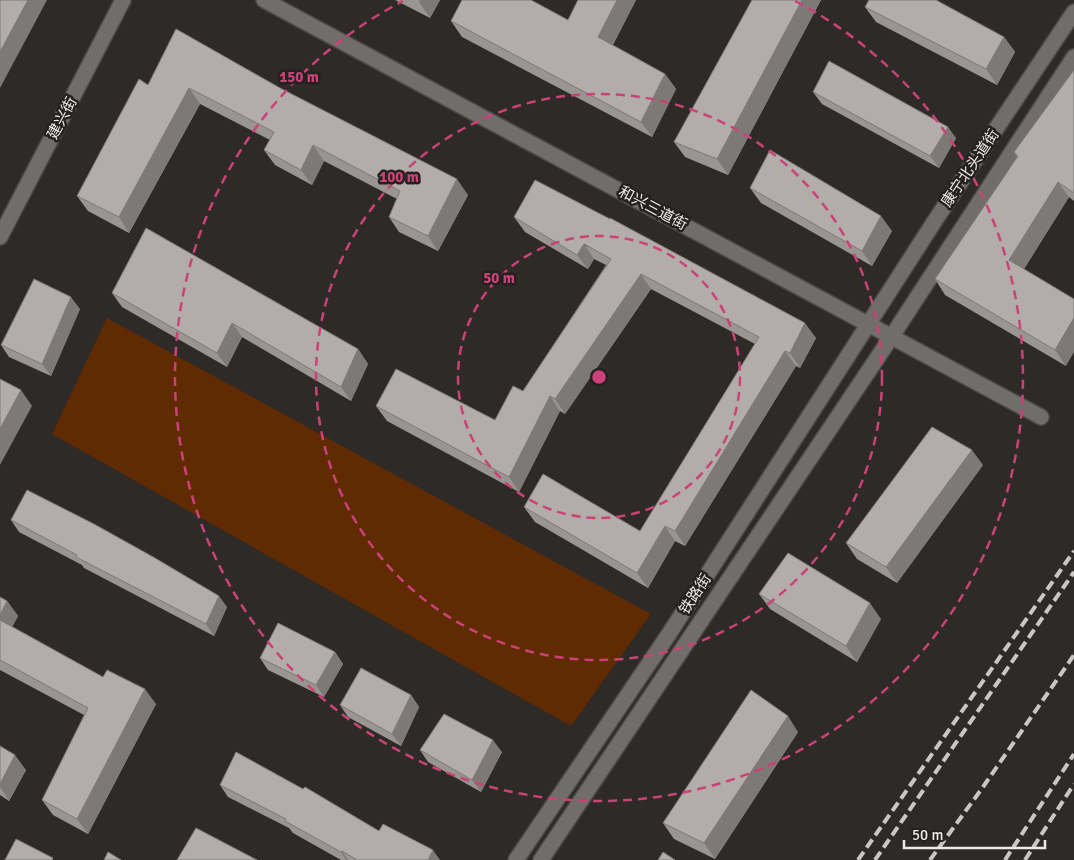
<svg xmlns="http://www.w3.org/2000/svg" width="1074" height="860" viewBox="0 0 1074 860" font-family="Signika,'Noto Sans SC',sans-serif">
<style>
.green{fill:#602a02}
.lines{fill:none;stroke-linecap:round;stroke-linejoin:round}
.secondary-casing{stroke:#4a4745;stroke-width:18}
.secondary{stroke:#716d6a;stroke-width:15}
.rail{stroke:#c9c6c5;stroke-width:4;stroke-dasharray:10 5;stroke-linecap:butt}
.wall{fill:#999592}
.shaded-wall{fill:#7d7977}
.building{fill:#b2adaa;stroke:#7d7977}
.ring{fill:none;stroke:#cb4278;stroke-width:2.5;stroke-dasharray:9 6}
.labels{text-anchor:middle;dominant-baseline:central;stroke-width:5;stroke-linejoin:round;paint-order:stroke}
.street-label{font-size:15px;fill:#eeebea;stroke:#24211f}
.centre{fill:#cb4278;stroke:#24211f;stroke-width:2.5}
.ring-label{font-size:15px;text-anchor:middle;font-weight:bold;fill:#cb4278;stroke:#24211f;stroke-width:5;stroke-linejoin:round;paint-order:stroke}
</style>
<rect width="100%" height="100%" fill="#2e2a28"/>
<path class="green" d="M107,318L651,614L571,726L52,434Z"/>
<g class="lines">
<g class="secondary-casing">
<path id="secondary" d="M264,0L1041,417
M0,237L123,0
M516,860L669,634L936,219L1074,12
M541,860L892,336L1074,57"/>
</g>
<use href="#secondary" class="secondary"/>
<path class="rail" d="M858,860L1074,551
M875,860L1074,572
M930,860L983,787L1074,655
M1005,860L1074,754
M1025,860L1074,784"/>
</g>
<path class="wall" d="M395,0H440L430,18Z
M578,0H636L613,45L665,74L676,89L652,137L462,37L451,21L568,20Z
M752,0H821L728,175L685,157L674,142Z
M865,7L1004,37L1015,52L997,85L876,22Z
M176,29L468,195L438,251L399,232L389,217L397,199L324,161L312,185L275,165L264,150L270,140L200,104L129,233L88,211L77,196L148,85Z
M1074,70V201L1069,197L1024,269L1066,366L945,295L935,279L1017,157L1014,152Z
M813,92L956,138L939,168L822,104Z
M750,188L892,231L872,266L761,203Z
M514,217L816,338L800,368L796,366L685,546L675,541L648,588L535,522L524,507L640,531L755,344L651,289L565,414L560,411L519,492L387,421L376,406L495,420L523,391L606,265L594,259L588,269L525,232Z
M112,293L358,349L368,364L351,401L242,337L227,367L122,307Z
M80,309L51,376L9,357L1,345Z
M983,465L897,583L857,559L846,543Z
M11,520L227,607L214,636L84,568L82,565L19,532Z
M759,594L881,619L857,662L770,609Z
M0,597L7,601L18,616L12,627L103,677L156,704L88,834L53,815L42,800L84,715L0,670Z
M335,652L343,664L324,697L268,670L260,658Z
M411,695L419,707L401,746L348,717L340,705Z
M798,732L715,859L674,839L663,823Z
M0,746L26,770L9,801L0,795Z
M420,750L502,752L481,792L428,762Z
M220,785L303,789L379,831L440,860H341L293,833L289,828L228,797Z"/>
<path class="shaded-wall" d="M28,0H47L0,88V52Z
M420,0H440L430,18L419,2Z
M617,0H636L609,52L598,37Z
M802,0H821L728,175L717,159Z
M1004,37L1015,52L997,85L986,69Z
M665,74L676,89L652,137L641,122Z
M189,88L200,104L129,233L119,217Z
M948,127L956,138L939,168L930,156Z
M313,145L324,161L312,185L301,170Z
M457,179L468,195L438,251L428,236Z
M1058,182L1069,197L1020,275L1009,260Z
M881,216L892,231L872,266L862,251Z
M584,244L594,259L588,269L577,255Z
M641,274L651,289L565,414L555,399Z
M71,297L80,309L51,376L42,364Z
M1074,318V352L1066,366L1055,350Z
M232,323L242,337L227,367L217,353Z
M805,323L816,338L800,368L790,353Z
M358,349L368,364L351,401L341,387Z
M785,351L796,366L685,546L675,531Z
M21,390L32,406L0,465V429Z
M550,396L560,411L519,492L509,477Z
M972,450L983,465L897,583L886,567Z
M665,526L675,541L648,588L637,573Z
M219,596L227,607L214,636L206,624Z
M7,601L18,616L8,634L0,622V615Z
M870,603L881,619L857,662L846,646Z
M335,652L343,664L324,697L316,685Z
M145,689L156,704L88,834L77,819Z
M411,695L419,707L401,746L392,734Z
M788,716L798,732L715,859L704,843Z
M493,740L502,752L481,792L472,780Z
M15,755L26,770L9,801L0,787V784Z
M433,850L440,860H428Z
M342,851L348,860H346L341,852Z"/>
<path class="building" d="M0,0H28L0,52Z
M462,0H531L568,20L578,0H617L598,37L665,74L641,122L451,21Z
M752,0H802L717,159L674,142Z
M869,0H936L1004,37L986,69L865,7Z
M176,29L280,88L457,179L428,236L389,217L400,191L313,145L301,170L264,150L274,132L189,88L119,217L77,196L139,79L148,85Z
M829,61L948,127L930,156L813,92Z
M1074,70V193L1058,182L1009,260L1074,299V318L1055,350L935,279L1018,156L1014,152Z
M770,150L881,216L862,251L750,188Z
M535,180L610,219V218L805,323L790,353L785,351L675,531L665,526L637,573L524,507L543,474L640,531L759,337L641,274L555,399L550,396L509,477L376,406L396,369L495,420L513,386L523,391L611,259L584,244L577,255L514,217Z
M146,228L358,349L341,387L232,323L217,353L112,293Z
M34,279L71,297L42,364L1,345Z
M0,379L21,390L0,429Z
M932,427L972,450L886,567L846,543Z
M27,490L94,524L155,558L219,596L206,624L76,557L77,555L11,520Z
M788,553L870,603L846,646L759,594Z
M0,597L7,601L0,615Z
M0,620L103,677L107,670L145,689L77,819L42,800L88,708L0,660Z
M278,623L335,652L316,685L260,658Z
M361,668L411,695L392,734L340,705Z
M751,690L788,716L704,843L663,823Z
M444,714L493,740L472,780L420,750Z
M0,746L15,755L0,784Z
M236,752L303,789L305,787L379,831L383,824L433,850L428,860H357L342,851L341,852L285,821L286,819L220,785Z
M196,828L257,860H177Z
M16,839L53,858L52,860H5Z
M108,852L121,860H104Z
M663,852L675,860H658Z"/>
<g class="ring">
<circle cx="599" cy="377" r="141"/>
<circle cx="599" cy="377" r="283"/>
<path d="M795 1A424 424 0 1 1 403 1"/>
</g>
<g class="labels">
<g class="street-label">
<text transform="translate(62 118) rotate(-62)">建兴街</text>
<text transform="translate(970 168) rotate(-56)">康宁北头道街</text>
<text transform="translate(653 208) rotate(28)">和兴三道街</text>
<text transform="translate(695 594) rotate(-57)">铁路街</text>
</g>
</g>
<circle cx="599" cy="377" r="8" class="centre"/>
<g class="ring-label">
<text x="299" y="82">150 m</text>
<text x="399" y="182">100 m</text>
<text x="499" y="283">50 m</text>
</g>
<path d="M904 840v8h141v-8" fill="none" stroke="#eeebea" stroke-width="2.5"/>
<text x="912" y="840" font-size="15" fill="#eeebea" stroke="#24211f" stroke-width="4" paint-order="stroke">50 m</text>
</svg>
